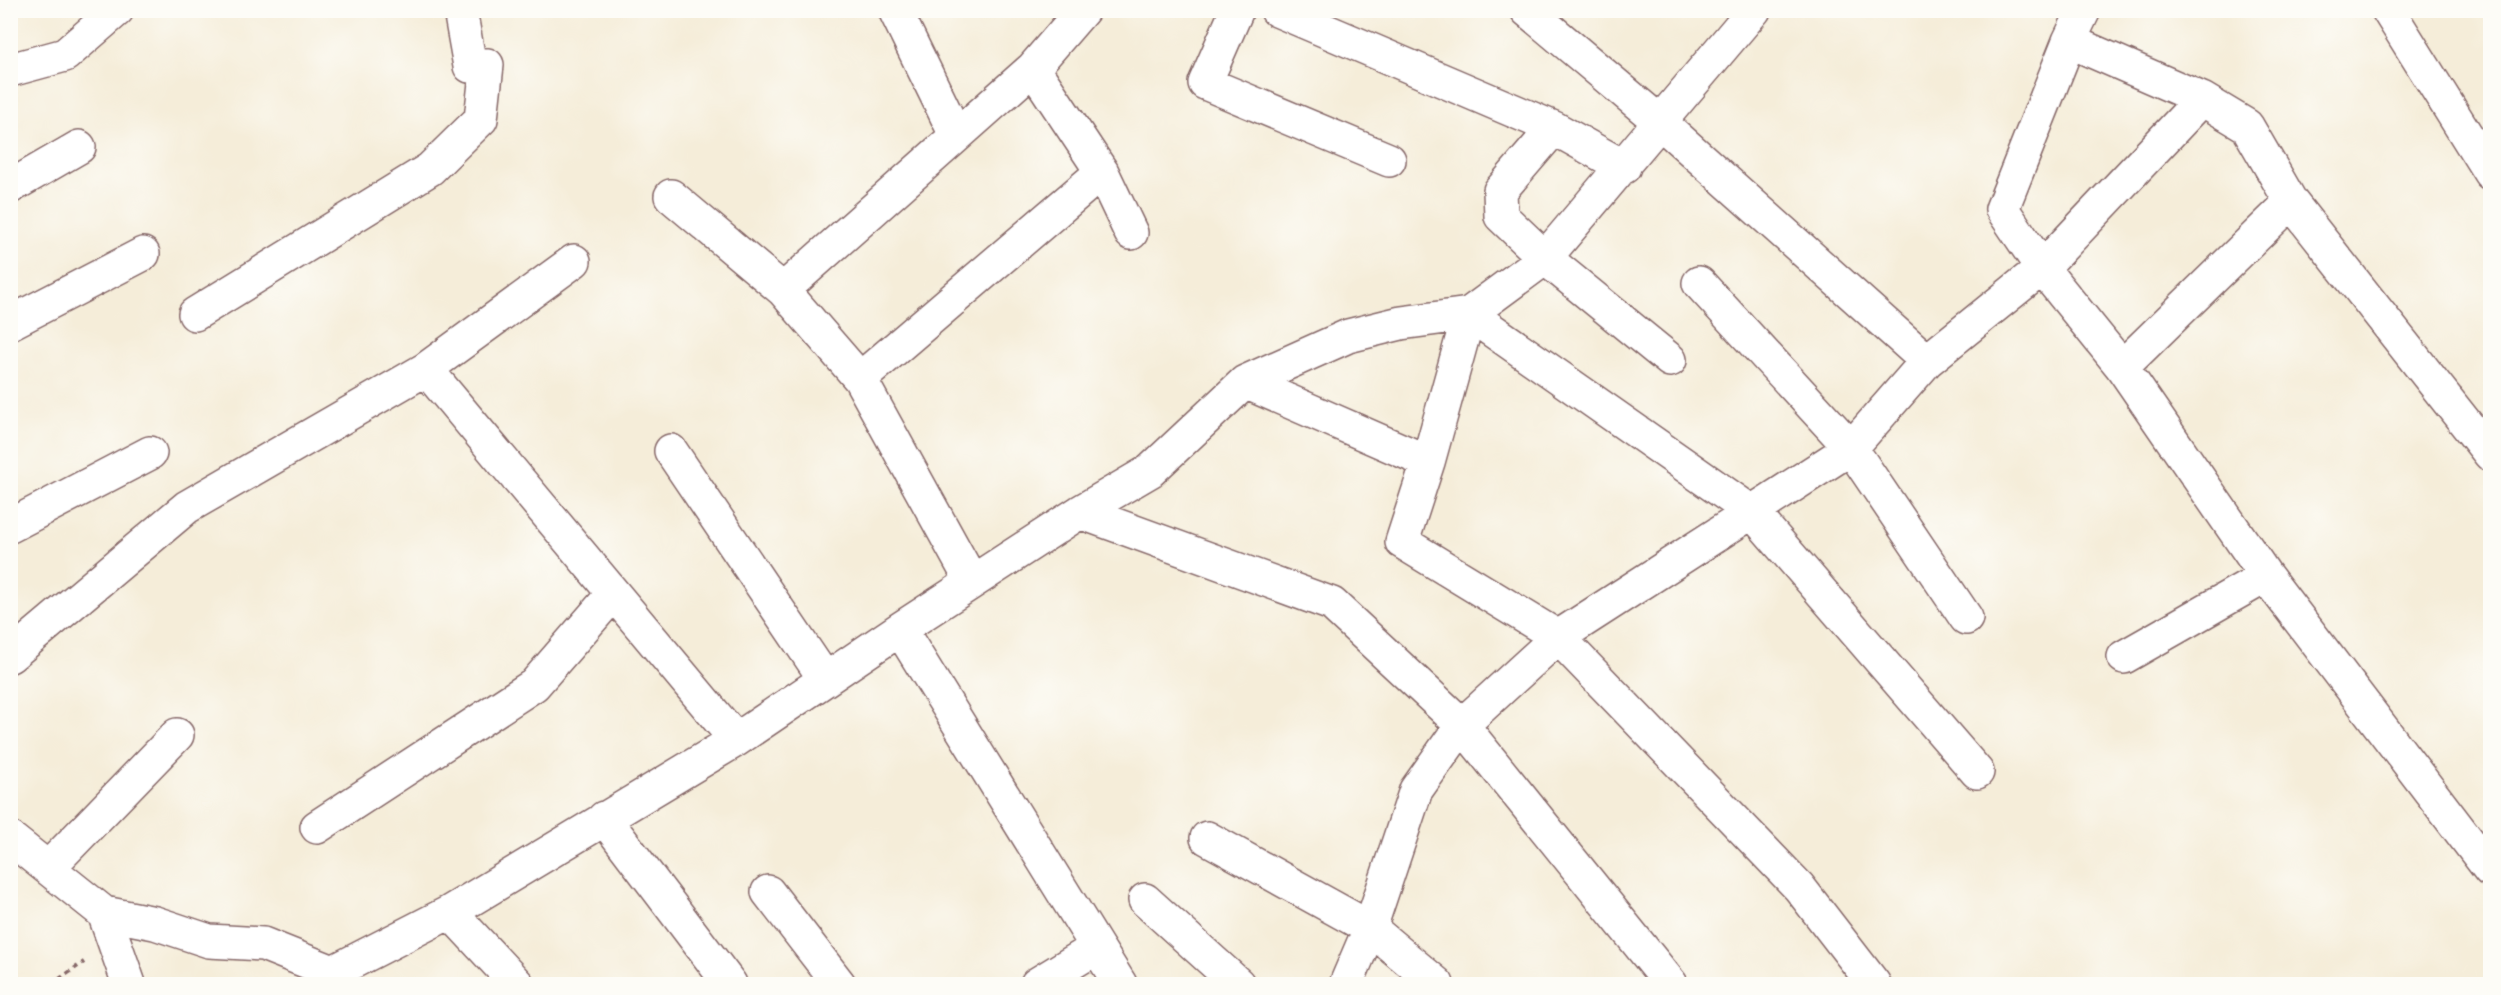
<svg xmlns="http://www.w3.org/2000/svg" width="2501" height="995" viewBox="0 0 2501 995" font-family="Dekko,sans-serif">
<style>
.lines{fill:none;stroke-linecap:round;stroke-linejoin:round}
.minor-casing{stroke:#866768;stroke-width:36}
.path{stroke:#866768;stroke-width:4;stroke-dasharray:4.5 4.5;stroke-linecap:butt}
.minor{stroke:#fff;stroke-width:33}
</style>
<rect width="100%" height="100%" fill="#fdfcf7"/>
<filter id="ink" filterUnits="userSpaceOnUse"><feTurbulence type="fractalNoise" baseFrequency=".0167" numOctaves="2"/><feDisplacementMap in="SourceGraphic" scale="12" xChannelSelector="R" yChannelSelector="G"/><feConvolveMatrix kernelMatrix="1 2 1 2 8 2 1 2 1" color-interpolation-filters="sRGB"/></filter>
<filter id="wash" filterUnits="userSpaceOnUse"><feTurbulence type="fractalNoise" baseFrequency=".008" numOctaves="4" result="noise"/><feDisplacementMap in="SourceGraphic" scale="24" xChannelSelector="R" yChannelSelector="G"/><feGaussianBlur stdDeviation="1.35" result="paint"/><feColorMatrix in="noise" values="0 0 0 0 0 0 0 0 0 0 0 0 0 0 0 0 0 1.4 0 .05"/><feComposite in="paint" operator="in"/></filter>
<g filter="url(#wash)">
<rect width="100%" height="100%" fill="#f5edd9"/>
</g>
<g filter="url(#ink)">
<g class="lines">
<g class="minor-casing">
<path id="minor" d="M895,10L956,135
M1237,10L1205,83L1389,160
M1277,10L1554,128L1624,167
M1527,10L1660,122L1927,361
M2084,10L2069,41L2002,209L2042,268L2122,367L2266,576L2490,870
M2388,10L2490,173
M2069,41L2202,99L2247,126L2291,202L2490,454
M1033,68L1102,172L1131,233
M10,70L65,55L117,10
M1554,128L1500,191L1501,216L1545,258L1670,360
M10,187L79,147
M671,196L783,290L860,379L972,582
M1699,283L1851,448L1966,618
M783,290L1033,68L1083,10
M195,314L430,169L481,119L487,65L470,66L460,10
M1469,314L1428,462L1402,542L1558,637L1799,887L1874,984
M1469,314L1753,513L1977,772
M10,323L143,254
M2122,367L2291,202
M426,369L736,740
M860,379L1102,172
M1245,382L1428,462
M671,451L825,679
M1080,512L1332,604L1462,725L1671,984
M10,526L150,453
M900,629L1120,984
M10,656L187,507L426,369L574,261
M2124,657L2266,576
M604,818L730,984
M317,827L534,685L613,594
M10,838L104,913L155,923L209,941L263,944L333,972L450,912L736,740L900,629L1080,512L1150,471L1245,382L1348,336L1401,323L1469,314L1545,258L1754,10
M1207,838L1370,928L1437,984
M49,867L177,735
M768,892L839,984
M1145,900L1238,984
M450,912L517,984
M104,913L129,984
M1037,984L1096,948
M1346,984L1370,928L1416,790L1462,725L1558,637L1851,448L1927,361L2042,268L2202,99"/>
</g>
<path class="path" d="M52,984L84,962"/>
<use href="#minor" class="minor"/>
</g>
</g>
<rect width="2501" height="995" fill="none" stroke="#fdfcf7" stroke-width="36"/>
</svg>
